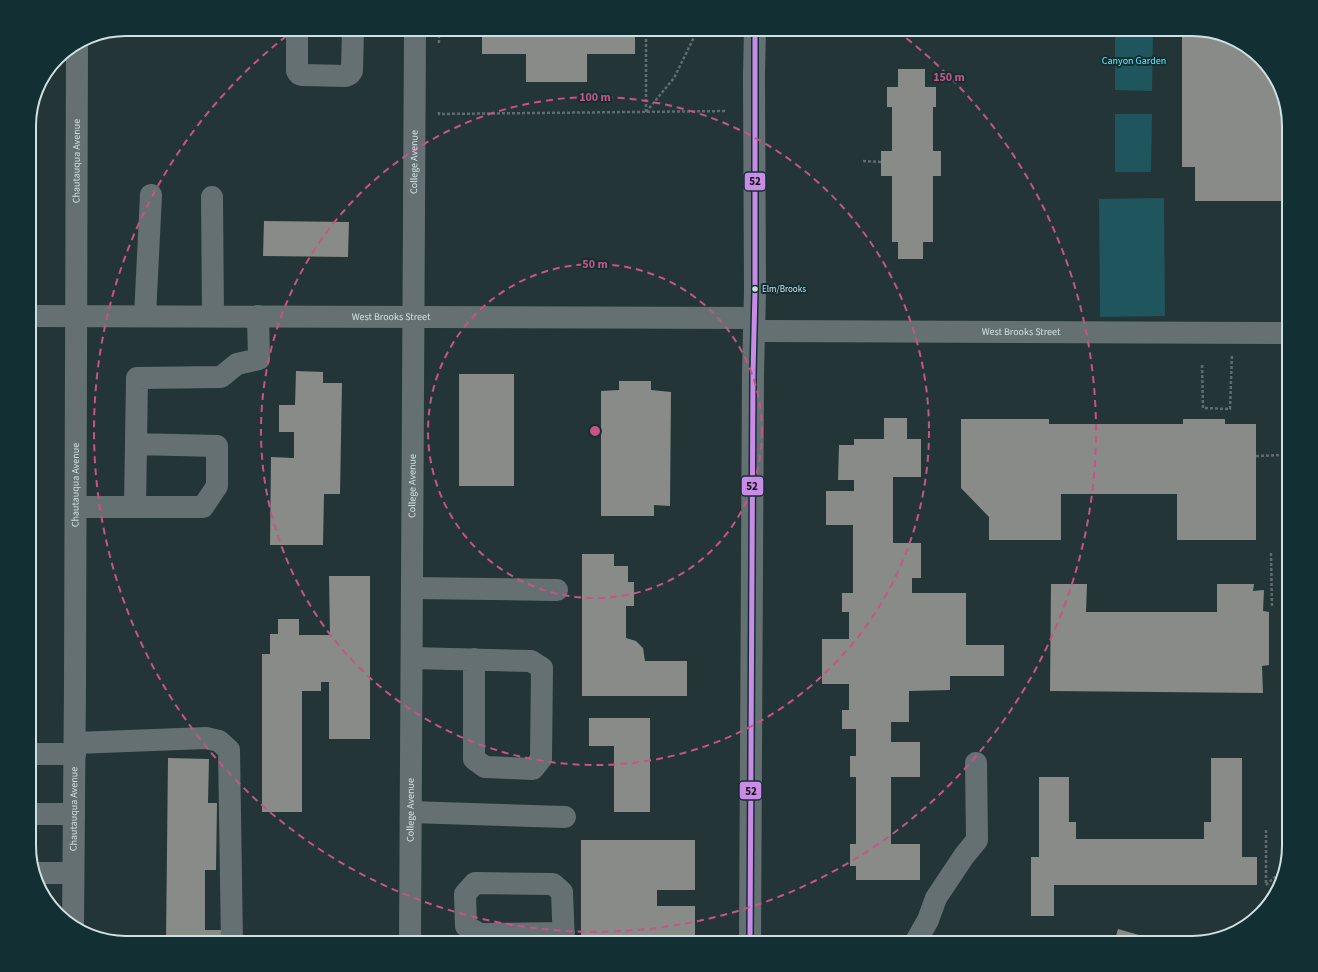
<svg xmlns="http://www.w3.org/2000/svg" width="1318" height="972" viewBox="0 0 1318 972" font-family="'Source Sans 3',sans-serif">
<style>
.green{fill:#1f565d}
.building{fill:#888b88}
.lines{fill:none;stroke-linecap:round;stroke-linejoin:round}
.path{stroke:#606b6d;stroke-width:2.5;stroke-dasharray:3 2;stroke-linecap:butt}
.minor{stroke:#657072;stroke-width:22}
.bus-1-casing{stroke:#123034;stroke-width:8}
.bus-1{stroke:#ca8be6;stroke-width:5}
.ring{fill:none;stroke:#c65484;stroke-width:2;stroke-dasharray:7 5}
.bus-dot{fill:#cfe0e2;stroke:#123034;stroke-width:1.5}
.labels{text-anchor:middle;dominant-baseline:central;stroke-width:4;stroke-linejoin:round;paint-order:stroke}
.bus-label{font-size:9px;fill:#cfe0e2;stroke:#123034;text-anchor:start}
.park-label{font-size:10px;fill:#66eafb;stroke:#123034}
.street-label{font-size:10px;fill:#cfe0e2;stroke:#123034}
.rim{fill:none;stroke:#cfe0e2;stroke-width:2}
.centre{fill:#c65484;stroke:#123034;stroke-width:2}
.ring-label{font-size:12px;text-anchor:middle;font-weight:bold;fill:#c65484;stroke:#123034;stroke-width:4;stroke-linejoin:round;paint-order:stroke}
.line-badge{stroke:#123034;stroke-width:1.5}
.pale-badge-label{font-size:11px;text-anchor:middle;font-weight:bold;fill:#111}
</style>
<rect width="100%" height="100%" fill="#243537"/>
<path class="green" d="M1115,31H1153L1152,91L1115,90Z
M1115,114H1152L1151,172H1115Z
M1164,198L1165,316L1100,317L1099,199Z"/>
<path class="building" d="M482,29H635V54H587V82H526V54H482Z
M1195,29L1223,34L1251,49L1279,83L1289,126L1287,201H1195V167H1182V35H1195Z
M898,69H925V87H936V107H933V151H941V176H933V242H923V259H898V242H892V176H881V151H892V107H887V87H898Z
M264,221L349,222L348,257L263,256Z
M296,371L323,372V383H342L340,494H324L323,545H270L271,457L294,458V432H279V405H295Z
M459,374H514V486H459Z
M619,381H651V390L671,392L670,506L654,505V516H601V391L619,390Z
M884,418H907V439H921V477H893V543H921V578H912V593H966V645H1004V676H950V690L909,691V722H891V742H920V777H891V844H920V880H856V866H850V844H856V777H850V756H856V729H842V710H849V684H822V639H849V612H842V593H853V525H826V491H854V480H838L839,445H854V439H884Z
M961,419H1049V424H1183V419H1225V424H1256V540H1177V494H1061V540H989V517L961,488Z
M582,554H614V566H628V582H634V606H626V638L636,641L643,648L645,661H687V696H582Z
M329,576H370V739H329V682H321V691H302V812H262V654H270V634H278V619H299V635H330Z
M1051,584H1087L1086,612H1217V584H1254L1253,591L1264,590L1263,611L1269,612V665L1262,666L1263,693L1050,691Z
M589,718H650V812H614V746H589Z
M168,758L209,759L208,803H217L216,870H205V930H229V943H166Z
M1211,758H1242V857H1257V885H1054V916H1031V857H1039V777H1069V822H1076V839H1204V822H1211Z
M581,840H695V890H657V906H695V943H581Z
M1118,929L1167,943H1114Z"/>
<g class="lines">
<path class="path" d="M646,29V112
M439,43V29
M439,112V114L727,111
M646,112L674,78L698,29
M863,161L881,162
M1202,365L1203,408L1230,409L1232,354
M1256,456L1284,455
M1271,553L1272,608
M1266,830V885
M1266,885L1285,868"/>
<g class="minor">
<path d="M297,29V71L299,74L303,75L346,76L350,74L352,71L353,29"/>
<path d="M212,197L213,316"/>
<path id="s1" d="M29,316L754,318"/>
<path d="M145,316L151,195"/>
<path id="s2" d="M754,331L1289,333"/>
<path d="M136,444L217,446V486L203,507H135L137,378L221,377L237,364L259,359L258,316"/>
<path d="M76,507H135"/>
<path d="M412,588L557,590"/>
<path d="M412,658L531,661L542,668L541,759L533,769L485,767L474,759V659"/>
<path d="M75,743L206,738L219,741L229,750L232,943"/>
<path d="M29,754H75"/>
<path d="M411,812L565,817"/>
<path d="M29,814H74"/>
<path d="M35,873H73"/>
<path id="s3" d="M73,926L75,686L77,44"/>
<path d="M564,933L480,934L466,926L465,894L475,883L553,884L562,892L564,943"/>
<path id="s4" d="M410,943L415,29"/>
<path d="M750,943L753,373L755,291L754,75L755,29"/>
<path d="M915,943L928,920L936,898L964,856L977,840L976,763"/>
</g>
<g class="bus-1-casing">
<path id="bus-1" d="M750,943L753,373L755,291V29"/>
</g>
<use href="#bus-1" class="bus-1"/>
</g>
<g class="ring">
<circle cx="595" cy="431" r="167"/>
<circle cx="595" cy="431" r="334"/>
<path d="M897 31A501 501 0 1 1 293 31"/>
</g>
<circle class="bus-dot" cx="755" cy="289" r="3.5"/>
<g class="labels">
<g class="bus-label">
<text x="762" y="289">Elm/Brooks</text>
</g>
<g class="park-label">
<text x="1134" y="61">Canyon Garden</text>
</g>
<g class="street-label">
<text stroke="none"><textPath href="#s3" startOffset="765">Chautauqua Avenue</textPath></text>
<text stroke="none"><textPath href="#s4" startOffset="781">College Avenue</textPath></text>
<text stroke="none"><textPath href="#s1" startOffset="362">West Brooks Street</textPath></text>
<text stroke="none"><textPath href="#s2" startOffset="267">West Brooks Street</textPath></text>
<text stroke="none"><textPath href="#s3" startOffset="441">Chautauqua Avenue</textPath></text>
<text stroke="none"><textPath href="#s4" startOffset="457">College Avenue</textPath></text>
<text stroke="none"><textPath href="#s3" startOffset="117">Chautauqua Avenue</textPath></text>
<text stroke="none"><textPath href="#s4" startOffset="133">College Avenue</textPath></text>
</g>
</g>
<path d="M0 0H1318V972H0ZM126 36H1192A90 90 0 0 1 1282 126V846A90 90 0 0 1 1192 936H126A90 90 0 0 1 36 846V126A90 90 0 0 1 126 36Z" fill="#123034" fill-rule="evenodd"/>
<path class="rim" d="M126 36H1192A90 90 0 0 1 1282 126V846A90 90 0 0 1 1192 936H126A90 90 0 0 1 36 846V126A90 90 0 0 1 126 36Z"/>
<circle cx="595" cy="431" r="6" class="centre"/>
<g class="ring-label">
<text x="949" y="81">150 m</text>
<text x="595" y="101">100 m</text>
<text x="595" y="268">50 m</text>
</g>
<g class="line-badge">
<rect x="744" y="172" width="22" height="19" rx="4" fill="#ca8be6"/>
<rect x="741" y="476" width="23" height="20" rx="4" fill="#ca8be6"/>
<rect x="739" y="781" width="23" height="19" rx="4" fill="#ca8be6"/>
</g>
<g class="pale-badge-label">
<text x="755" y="185">52</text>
<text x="752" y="490">52</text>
<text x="751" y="795">52</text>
</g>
</svg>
